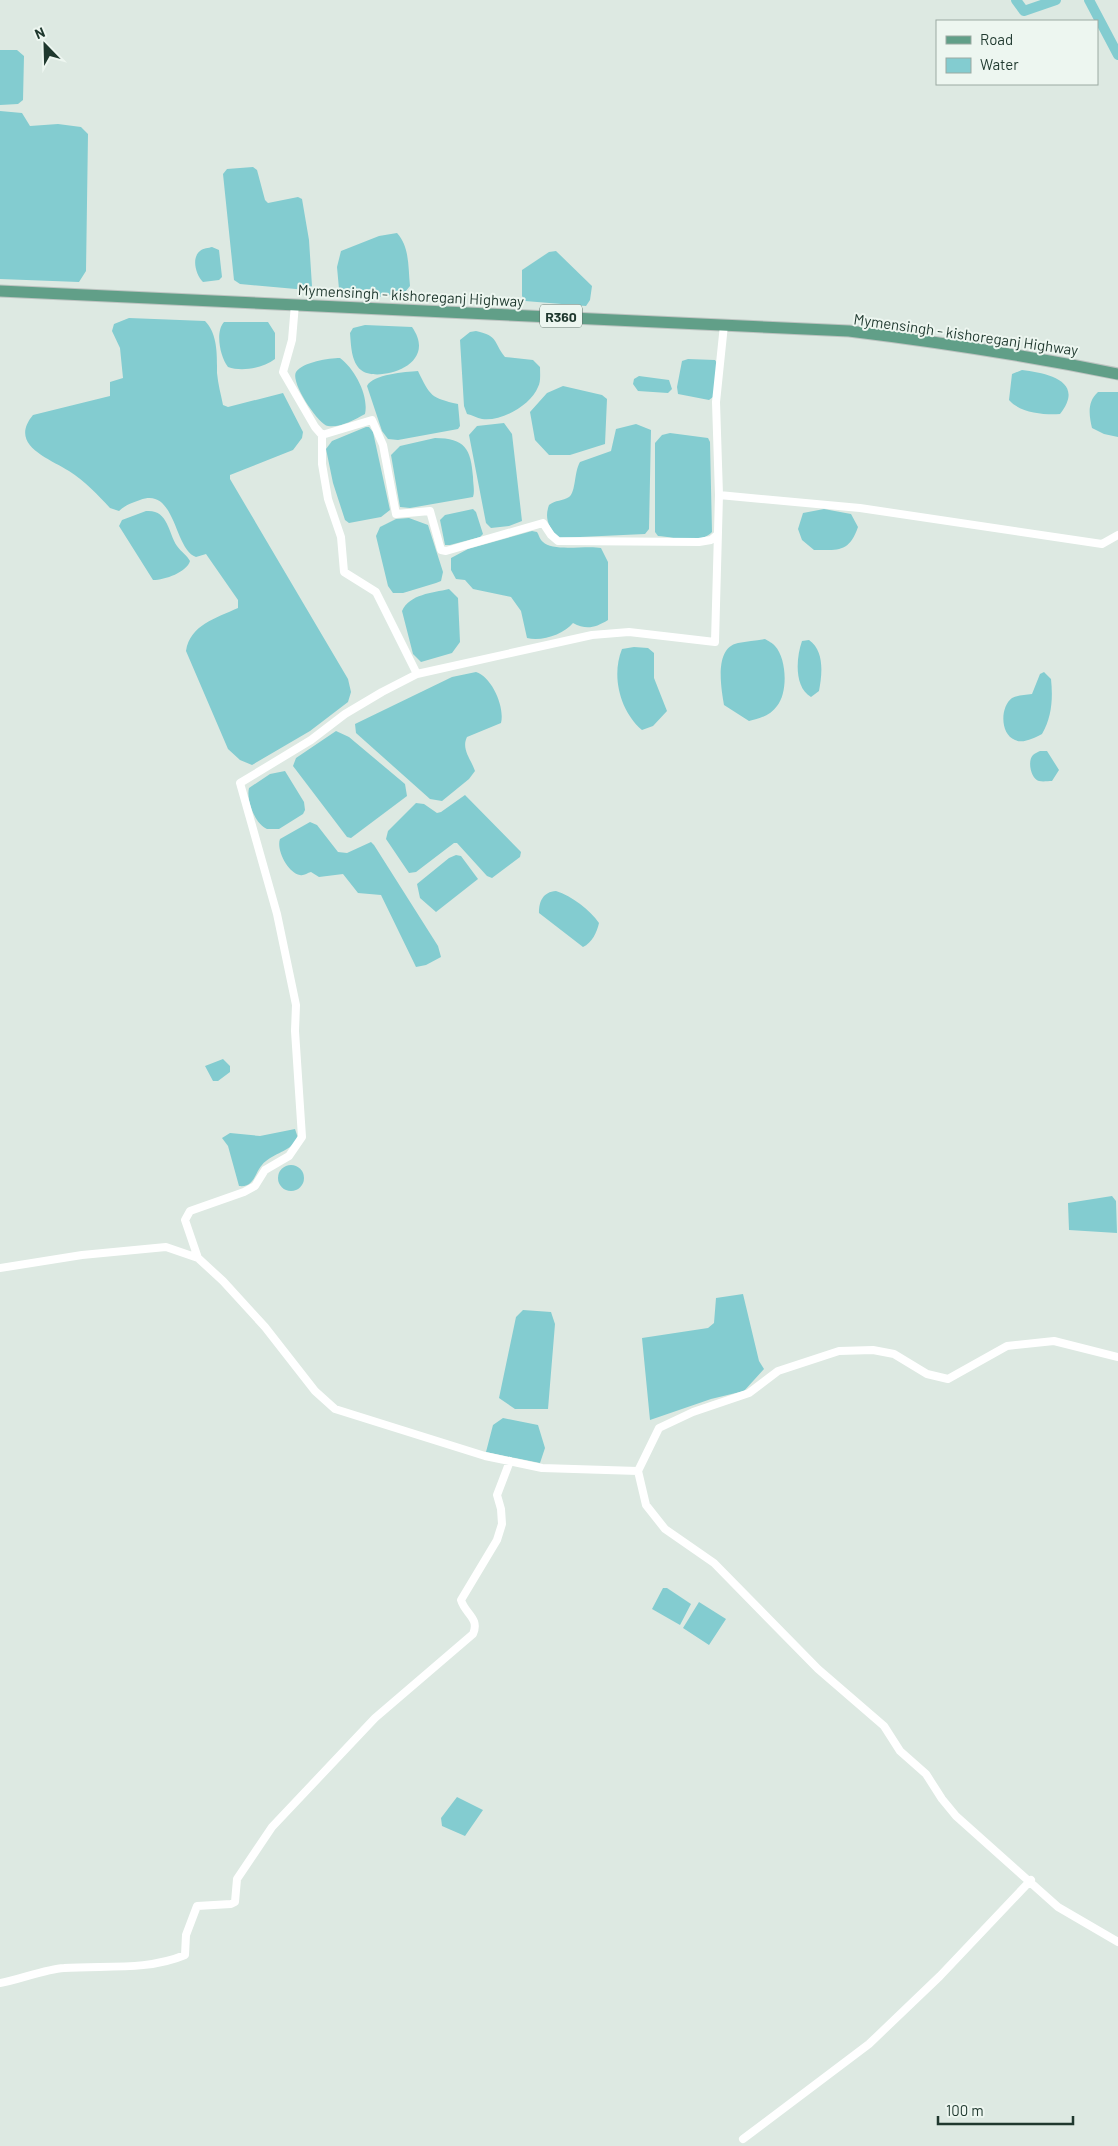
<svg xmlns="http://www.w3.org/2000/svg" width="1118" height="2146" viewBox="0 0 1118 2146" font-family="Barlow,sans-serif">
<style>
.water{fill:#83ccd0}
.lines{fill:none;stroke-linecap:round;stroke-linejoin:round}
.canal{stroke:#83ccd0;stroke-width:10}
.primary-casing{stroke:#bcc3c0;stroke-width:13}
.street{stroke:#fff;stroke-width:8}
.primary{stroke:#619f88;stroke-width:11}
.labels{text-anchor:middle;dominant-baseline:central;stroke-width:4;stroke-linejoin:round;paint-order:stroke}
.shield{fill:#edf6f0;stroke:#5d7168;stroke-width:1}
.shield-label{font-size:14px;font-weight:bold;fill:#1f382e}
.street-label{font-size:15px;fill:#1f382e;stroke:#edf6f0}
</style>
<rect width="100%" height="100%" fill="#dde9e2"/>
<path class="water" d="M0,50H17L24,56L23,100L18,104L0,105Z
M0,111L22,113L30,126L58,124L81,127L88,134L86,271L79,282L0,279Z
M253,167L257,170L265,200L268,203L298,197L302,199L309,240L312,286L307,290L240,284L234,280L223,174L227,169Z
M397,233C410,247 408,268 410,286L405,292C386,297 354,302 339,289L337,267L341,251L379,236Z
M212,247L219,250L222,277L219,280L203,282C196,275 191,258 200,251C203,248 209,248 212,247Z
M556,251L592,286L590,300L586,306L525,301L522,296V270L549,252Z
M129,318L205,321C218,334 217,356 217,373C218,384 221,395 223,405L228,407L283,393L303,432L302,438L293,450L230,475V479L348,679L351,692L348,702L310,731L252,765L240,760L228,749L186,651C190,625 216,618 238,608V600L206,554L196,557C174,550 176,486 140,500C132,503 125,505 119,511L110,508C98,495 85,481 69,471C49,458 8,445 33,415L110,396V382L123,378L120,348L112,331L114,324Z
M224,322H268L275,333V359C263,368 242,372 228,367C220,357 215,332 224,322Z
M365,325L412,327C440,367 376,383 361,370C351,362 351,344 350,333L353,328Z
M476,331C499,336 493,342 505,357L533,360L540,367C540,373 541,382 538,387C531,405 501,422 482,419C477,418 472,415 467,414L464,406L460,340L470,332Z
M340,358C355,369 369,396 365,414C354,420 340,428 328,426C318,424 290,382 296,372C303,362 329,358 340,358Z
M688,359L715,360L719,366L713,397L709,400L678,394L677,387L682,361Z
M1022,370C1047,373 1086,381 1060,414C1044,415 1020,413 1009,400L1012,374Z
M418,371C430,396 431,398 458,404L460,426L458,429L398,440L388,439L382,431L367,386C373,374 405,372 418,371Z
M639,376L669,380L672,389L668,393L638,391L633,384L634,379Z
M563,386L602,395L607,399L605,444L570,455H549L535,440L530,412L547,393Z
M1098,392H1118V437L1104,434L1092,428C1089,415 1087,402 1098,392Z
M504,423L512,434L522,521L509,526L491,528L486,523L469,435L477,426Z
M636,424L651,430L649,529L645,534L558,538C549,527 544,519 549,505C555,500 563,501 569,497C576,492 574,472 580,462L611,451L616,429Z
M366,427H369L373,432L390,510L381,517L349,523L345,520L333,483L326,449L332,441Z
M670,433L708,438L710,442L712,532C700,545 674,537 658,536L655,532V443L662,435Z
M435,438C465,438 471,449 473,477C473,484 475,491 473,497L410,508L400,507L391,455L400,446Z
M473,509L476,512L483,534L480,537L450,545H445L440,520L445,515Z
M824,509L851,514L858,527C849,553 838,550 814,550L802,540L798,529L803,513Z
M146,511C168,509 168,532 177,546C181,552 187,555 190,561C187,572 165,580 153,580L119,526L122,520Z
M409,518L428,525L443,572L441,581L436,583L403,593H393L388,586L376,536L380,527L396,519Z
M532,531L537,532C539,535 540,540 543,542C552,552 587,545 601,548L608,562V620C595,628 586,630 573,623C564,634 542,642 527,638L521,611L511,597L473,589L465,580L456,579L451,570V558L468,549Z
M449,589L458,598L460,642L452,653L421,662L413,654L402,611C410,594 432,593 449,589Z
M765,639C768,641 773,643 775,646C787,659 788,693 777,706C771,715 759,719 749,721L724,705C721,687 714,648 738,643C747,641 756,641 765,639Z
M809,640C825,651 822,675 819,691L811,697C794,687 796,658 802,641Z
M634,647L648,648L654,653V678L667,711L653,726L642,730C620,711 611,676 622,649Z
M476,672C492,677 505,707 501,723L467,737C461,749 471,759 475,771L469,779L442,801L430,799L356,733L355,724L452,677Z
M1044,672L1051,679C1053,698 1052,717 1042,734C1034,738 1023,744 1015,740C1000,734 1000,707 1012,698C1018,695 1025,695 1032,694L1040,674Z
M336,731L349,737L405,784L407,796L351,838L347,837L293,766L296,758Z
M1040,751H1047L1059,770L1052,781C1048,781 1043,782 1039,781C1031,779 1027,761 1033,755C1035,753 1038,752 1040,751Z
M285,771L304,802L305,810L303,814L279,829H267C255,824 246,800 249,788L270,774Z
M465,795L521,852L520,857L492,878L487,876L457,843H454L416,872L409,873L386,839L388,831L416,803L424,804L437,813L441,812Z
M310,822L317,825L338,852L347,853L371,842L374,845L438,946L441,957L426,965L416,967L381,895L358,893L343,874L319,877L311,872C307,873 304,876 300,875C288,873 276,850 280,839Z
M456,855L461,856L478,879L436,912L420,898L417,884L449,858Z
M556,891C572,896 590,910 599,923C597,932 592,943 583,947L539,913C539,901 543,892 556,891Z
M223,1059L230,1066V1072L218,1081H213L205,1066Z
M295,1129L298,1138C291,1151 277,1152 266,1161C254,1170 256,1188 239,1186L228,1146L222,1138L230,1133L260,1136Z
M278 1178a13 13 0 1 1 26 0a13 13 0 1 1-26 0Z
M1112,1196L1116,1201L1117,1233L1069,1230L1068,1203Z
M743,1294L759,1361L764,1369L744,1391L711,1399L650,1420L642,1338L708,1328L714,1323L716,1298Z
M523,1310L551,1312L555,1324L548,1409H515L499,1398L516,1317Z
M503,1418L538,1425L545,1448L540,1463L486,1452L493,1425Z
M663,1588H667L691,1604L680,1625L652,1609Z
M699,1602L726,1619L709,1645L683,1628Z
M457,1797L483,1810L465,1836L442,1826L441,1818Z"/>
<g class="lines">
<path class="canal" d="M1016,0L1024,11L1056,0
M1089,0L1118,55"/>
<g class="primary-casing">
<path id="primary" d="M0,291L849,331C939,342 1029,356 1118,374"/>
</g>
<path class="street" d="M295,304L292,340L283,372L315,427L322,435L372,420L383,445L396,514L430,511L441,550L446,551L543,523L551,535L558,541L699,542L711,540L717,535
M724,325L716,402L719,495L860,508L1102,544L1118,535
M322,435V464L328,499L341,537L344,572L376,592L417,674L592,635L629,632L715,642L719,495
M198,1258L185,1220L190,1211L244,1192L255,1186L265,1170L289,1156L302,1137L295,1031L296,1005L277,914L240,783L311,740L345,714L382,692L417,674
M0,1268L82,1255L166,1247L198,1258L223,1281L265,1327L315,1391L335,1409L485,1456L542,1468L638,1471L659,1428L693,1412L749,1393L778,1371L839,1351L873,1350L894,1354L927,1374L948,1379L1007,1346L1054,1341L1118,1357
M638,1471L646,1505L665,1529L714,1563L818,1669L884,1726L900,1751L926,1774L942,1799L956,1816L1058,1907L1118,1942
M0,1983C19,1980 45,1969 64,1968C104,1965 147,1971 185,1955L186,1935L197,1906L231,1904L235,1902L237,1879L272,1827L375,1718L473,1634C480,1618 465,1614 461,1600L497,1540L502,1524L501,1509L497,1495L510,1461
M743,2139L869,2044L940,1976L1031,1880"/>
<use href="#primary" class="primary"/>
</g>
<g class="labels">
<rect class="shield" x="540" y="304.5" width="42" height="23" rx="4"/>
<g class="shield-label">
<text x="561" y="316">R360</text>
</g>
<g class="street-label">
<text transform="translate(411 295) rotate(3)">Mymensingh - kishoreganj Highway</text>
<text transform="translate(966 334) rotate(8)">Mymensingh - kishoreganj Highway</text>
</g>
</g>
<rect x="936" y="20" width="162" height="65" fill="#edf6f0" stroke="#9baaa2"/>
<rect x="946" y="36" width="25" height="8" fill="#619f88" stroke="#9baaa2"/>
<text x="980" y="45" font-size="15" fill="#1f382e">Road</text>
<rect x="946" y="58" width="25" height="15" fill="#83ccd0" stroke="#9baaa2"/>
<text x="980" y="70" font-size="15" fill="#1f382e">Water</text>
<g transform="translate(45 45) rotate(337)" stroke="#edf6f0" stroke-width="4" paint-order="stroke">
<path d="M0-4L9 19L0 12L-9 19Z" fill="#1f382e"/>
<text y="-8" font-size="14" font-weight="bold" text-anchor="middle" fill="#1f382e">N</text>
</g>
<path d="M938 2116v8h135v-8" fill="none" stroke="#1f382e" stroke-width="2.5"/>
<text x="946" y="2116" font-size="15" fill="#1f382e" stroke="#edf6f0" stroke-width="4" paint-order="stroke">100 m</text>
</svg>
